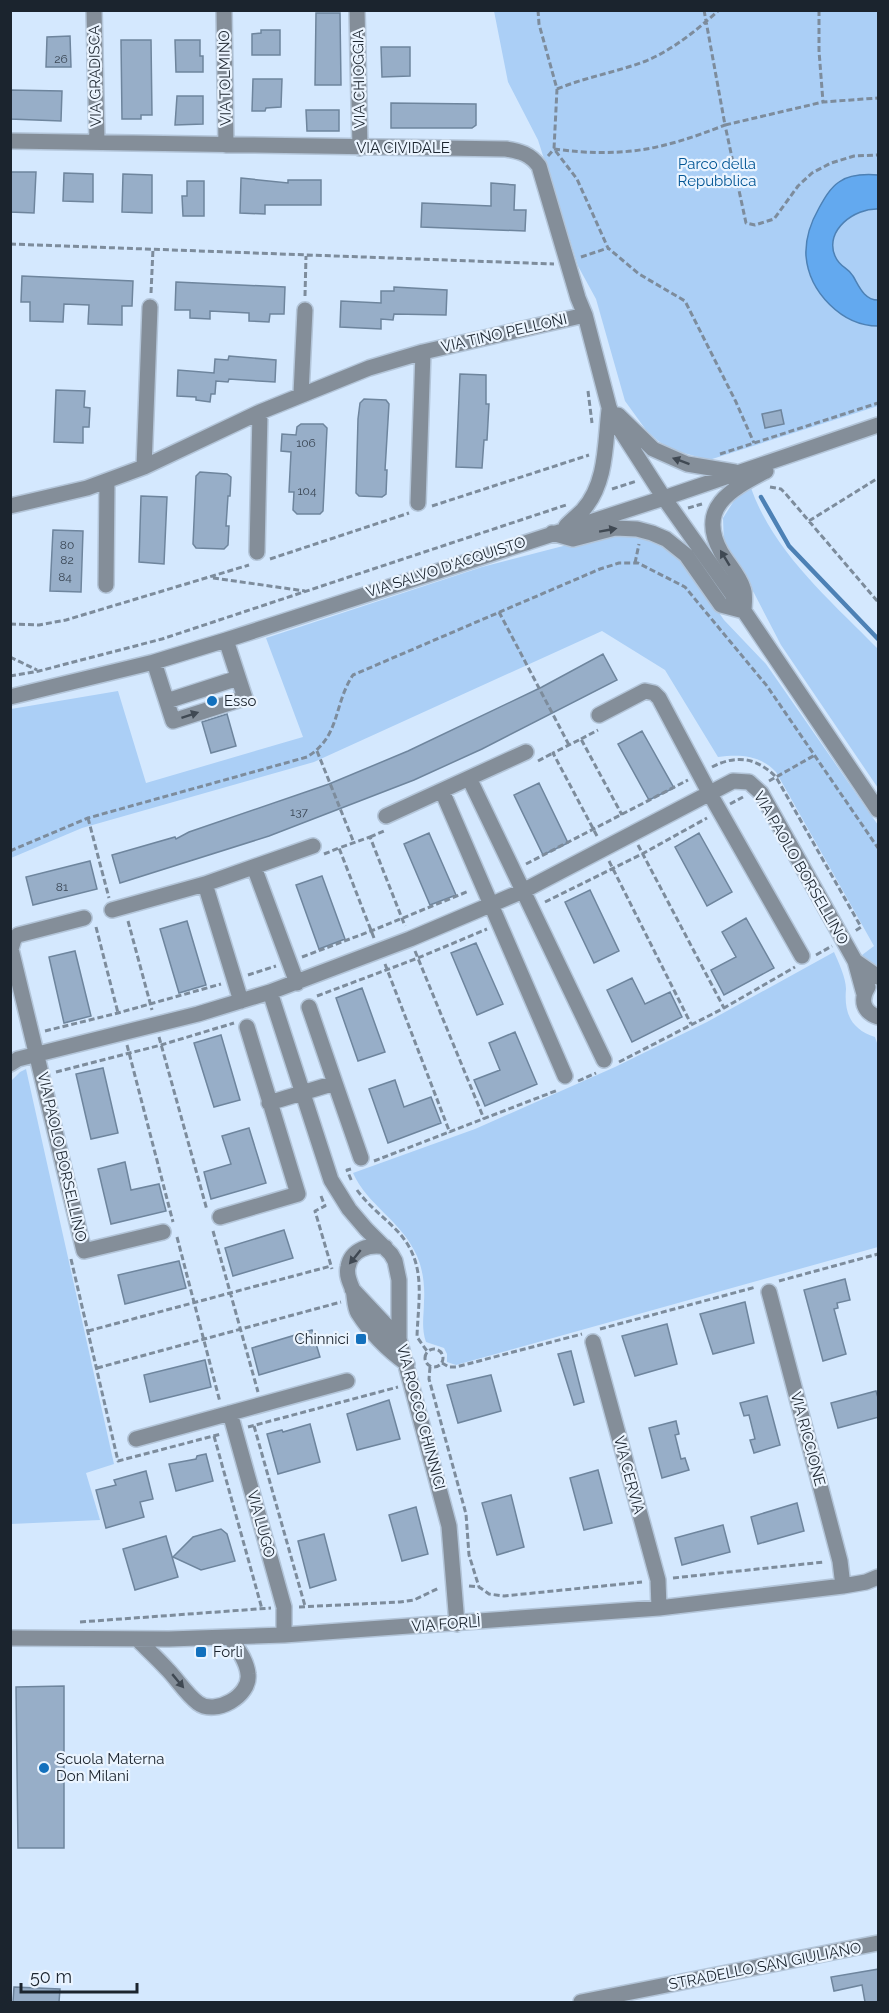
<svg xmlns="http://www.w3.org/2000/svg" width="889" height="2013" viewBox="0 0 889 2013" font-family="Raleway,sans-serif">
<style>
.green{fill:#abcff6}
.water{fill:#63a9ef;stroke:#4d81b5;stroke-width:1.5}
.lines{fill:none;stroke-linecap:round;stroke-linejoin:round}
.stream{stroke:#4d81b5;stroke-width:4.5}
.building{fill:#97aec8;stroke:#6e859d;stroke-width:1.5}
.minor-casing{stroke:#b3c5d9;stroke-width:18}
.path{stroke:#7d8c9c;stroke-width:3;stroke-dasharray:6 3;stroke-linecap:butt}
.minor{stroke:#848e99;stroke-width:15}
.oneway{fill:#404953}
.poi-dot{fill:#1270bd;stroke:#eaf4ff;stroke-width:2}
.labels{text-anchor:middle;dominant-baseline:central;stroke-width:4.5;stroke-linejoin:round;paint-order:stroke}
.number-label{font-size:12px;fill:#3a4654}
.street-label{font-size:15px;fill:#1b242e;stroke:#eaf4ff}
.park-label{font-size:15px;fill:#035695;stroke:#eaf4ff}
.poi-label{font-size:15px;fill:#1b242e;stroke:#eaf4ff;text-anchor:start}
</style>
<rect width="100%" height="100%" fill="#d4e8fe"/>
<path class="green" d="M494,11H878V406L709,460L673,450L658,441L646,430L625,401L596,299L578,266L538,140L508,82Z
M751,488C774,553 831,601 878,649V788L781,645L754,593L731,559L724,545L723,518L735,499L743,492Z
M615,535L636,536L653,540L671,549L683,560L724,620L766,664L878,825V970L862,955L874,946L776,772C760,755 740,754 718,757L665,670L602,631L314,762L82,828L11,858V709L118,691L146,783L303,737L266,638L482,567L598,537Z
M834,952C838,961 846,978 846,989C844,1012 850,1029 875,1037L878,1046V1247L456,1365L447,1362V1354L444,1348L426,1342C421,1328 424,1315 424,1301C425,1286 423,1270 417,1256C402,1221 367,1205 353,1173L475,1129L615,1067L707,1022Z
M26,1069L114,1464L86,1473L100,1520L11,1524L10,1082L20,1072Z"/>
<path class="water" d="M878,175V209C855,208 824,230 835,256C840,268 848,267 853,276C859,286 864,300 878,300V326C842,326 809,292 806,256C805,239 811,222 819,208C824,199 830,188 839,182C850,174 865,174 878,175Z"/>
<g class="lines">
<path class="stream" d="M761,497L789,546L878,639"/>
</g>
<path class="building" d="M316,13H340L341,85H315Z
M261,30H280V55H252V34L261,33Z
M70,36L71,67H46L47,37Z
M121,40H151L152,115H141V119H122Z
M175,40H200V56H203V72H176Z
M381,47H410V76L382,77Z
M253,79H282L281,107L266,108L265,111H252Z
M10,90L62,91L61,121L10,119Z
M177,96H203V124L175,125Z
M391,103L476,104V125L472,128H391Z
M306,110H339V131H307Z
M11,172H36L34,213L10,212Z
M64,173L93,174V202L63,201Z
M123,174L152,175V213L122,212Z
M241,178L288,183V180H321V205H265V214L240,213Z
M187,181H204V216H183L182,196H187Z
M491,183L515,185L514,210H526L525,231L421,227L422,203L491,206Z
M22,276L133,281L132,306H122V325L88,324L89,305L64,304L63,322L30,321V302H21Z
M176,282L285,287L284,314H270L269,322L249,321V313L210,311V319L190,318V310H175Z
M394,287L447,290L446,315L394,314L393,320L381,319V329L340,327L341,301L381,303V291H394Z
M229,356L276,360L275,382L229,379L228,382L216,381L215,394H211L210,402L196,400V397L177,396L178,370L214,373L215,359L228,360Z
M460,374L486,375V404H489L487,440H484L482,468L456,467Z
M56,390L85,391L84,407L90,408L89,427H83V443L54,442Z
M364,399L386,400L389,404L385,470H387L386,494L382,497L359,496L356,493L358,419L360,403Z
M781,410L784,424L765,428L762,414Z
M301,424H323L327,428L323,511L320,514H297L293,510L294,492H289L291,452L281,451L282,434L296,435L297,427Z
M200,472L227,474L231,477L230,496H228L226,526H229L228,545L224,549L196,548L193,544L196,476Z
M141,496L167,497L164,564L139,562Z
M53,530L83,531L81,592L50,591Z
M603,654L617,680L482,749L414,780L269,836L120,883L112,855L175,837L176,839L189,832L329,784L408,751L542,687Z
M227,714L236,746L211,753L202,722Z
M642,731L674,788L649,800L618,744Z
M539,783L568,843L543,855L514,795Z
M429,833L456,895L430,905L404,844Z
M699,833L732,892L707,906L675,847Z
M90,861L97,889L33,905L26,877Z
M322,876L345,939L319,949L296,885Z
M590,890L619,951L594,963L565,902Z
M746,918L774,968L724,995L711,970L736,957L722,932Z
M187,921L206,985L179,993L160,929Z
M476,943L503,1004L477,1015L451,953Z
M75,951L91,1016L64,1023L49,957Z
M632,978L645,1004L670,992L682,1017L632,1042L607,990Z
M362,988L385,1052L358,1061L336,998Z
M515,1032L537,1084L485,1106L474,1080L500,1070L489,1043Z
M221,1035L240,1100L214,1107L194,1043Z
M103,1068L118,1133L91,1139L76,1074Z
M395,1080L404,1107L431,1097L441,1123L388,1143L369,1089Z
M249,1128L266,1183L211,1199L204,1172L231,1164L222,1136Z
M125,1162L131,1190L159,1184L166,1211L111,1224L98,1169Z
M284,1230L293,1258L233,1276L225,1248Z
M179,1261L186,1288L125,1304L118,1275Z
M845,1279L850,1300L837,1303L838,1308L834,1309L846,1354L823,1361L804,1290Z
M745,1302L754,1343L713,1354L700,1314Z
M667,1324L677,1364L635,1376L622,1336Z
M312,1330L320,1357L259,1375L252,1348Z
M571,1351L584,1402L574,1405L558,1354Z
M205,1360L211,1387L150,1402L144,1375Z
M491,1375L501,1411L458,1423L447,1385Z
M876,1391L879,1401V1417L838,1428L831,1403Z
M767,1396L780,1445L754,1453L750,1440L755,1439L749,1415L744,1416L740,1403Z
M389,1400L400,1439L357,1450L347,1414Z
M676,1421L679,1434L675,1435L681,1459L685,1458L689,1470L662,1478L649,1428Z
M310,1424L320,1462L278,1474L267,1434L282,1430L283,1432Z
M206,1454L213,1481L176,1491L169,1464L196,1459L197,1456Z
M598,1470L612,1523L584,1530L570,1478Z
M146,1471L153,1499L140,1502L144,1517L106,1528L96,1490L116,1485L114,1480Z
M511,1495L524,1547L497,1555L482,1503Z
M797,1503L804,1531L758,1544L751,1517Z
M416,1507L428,1554L402,1561L389,1515Z
M723,1525L730,1552L682,1565L675,1538Z
M221,1529L227,1534L235,1561L201,1570L173,1557L193,1537Z
M324,1534L336,1580L310,1588L298,1541Z
M166,1536L178,1577L135,1590L123,1549Z
M64,1686V1848H18L16,1687Z
M879,1969V2002H865L862,1985L834,1991L831,1977Z
M14,1987L60,1989L59,2002H13Z"/>
<g class="lines">
<g class="minor-casing">
<path id="minor" d="M94,10L97,142
M224,10L226,145
M357,10L360,148
M10,141L506,149C520,151 530,154 539,166L578,298L585,315L609,407L614,420L664,498L744,611L878,810
M301,394L305,310
M618,415L653,449L687,464L735,472
M144,467L150,307
M418,503L423,352
M10,506L87,488L144,467L260,412L369,368L423,352L585,315
M566,526C572,520 578,515 583,510C607,483 605,443 609,410
M552,533L573,539L615,528L637,529L652,533L666,539L686,555L721,605L744,611
M257,552L260,412
M106,585L107,481
M744,611C744,604 746,594 743,588C739,575 728,564 721,552C696,507 732,489 766,471
M154,662L173,721L245,698L226,640
M10,697L154,662L226,640L664,498L878,425
M167,701L238,678
M599,715L645,691L654,693L659,698L710,794L802,956
M469,778L604,1060
M442,791L565,1076
M386,816L526,752
M254,867L297,983
M205,884L241,1001
M112,910L205,884L313,846
M84,918L18,935L14,939L11,949L84,1251L163,1232
M868,987C860,1000 863,1012 878,1017
M270,992L331,1180L349,1209L366,1229L391,1254L395,1261L399,1280V1339L449,1526L457,1624
M864,994L855,961L878,977
M10,1064L18,1059L198,1014L270,992L410,939L523,891L733,781L749,782L761,793L855,961
M335,1083L361,1158
M269,1103L335,1083L309,1007
M220,1217L298,1194L247,1027
M385,1247C370,1244 351,1249 348,1267C346,1275 350,1283 353,1290C355,1297 354,1306 358,1313C370,1332 389,1351 407,1364
M352,1289L399,1339
M769,1292L840,1561L843,1586
M593,1342L658,1580L659,1608
M230,1413L284,1607V1635
M136,1439L347,1381
M10,1638L169,1639L284,1635L659,1608L843,1586L866,1582L878,1577
M137,1639C147,1649 157,1658 167,1669C177,1679 186,1694 198,1703C215,1716 251,1696 248,1674C247,1661 237,1648 230,1637
M581,2002L878,1943"/>
</g>
<path class="path" d="M538,10L539,24L557,89L554,149L577,179L608,248L639,274L685,301L736,402L754,443
M704,10L725,125L823,102L878,98
M819,10V51L823,102
M557,89C586,77 617,72 646,61C674,49 697,30 719,10
M548,156L554,149C622,158 662,150 725,125L746,223L755,225L774,219L798,186L812,173L831,163L854,156L878,155
M10,244L554,264
M581,257L608,248
M151,293L153,249
M305,296L306,256
M588,391L592,423
M720,454L878,403
M770,487L781,489L785,493L878,602
M612,489L637,481
M432,506L589,455
M688,508L702,504
M809,521L878,478
M270,559L409,513
M635,563L639,544
M213,578L305,591
M499,612L569,745
M10,624L39,625L66,620L249,565
M10,657L37,670
M10,676L39,671L162,639L566,505
M581,739L598,730
M317,751L354,843
M538,761L553,753
M712,767C737,754 757,758 776,777L861,927L855,931
M769,781L815,755
M730,804L743,797
M88,818L109,898
M597,836L553,753L581,739L622,815
M370,837L384,831
M638,845L724,1008
M10,851L88,818L307,757C341,736 333,705 353,675L600,569L619,563H638L685,587L767,686L878,848
M324,854L339,848
M609,861L691,1024
M526,864L688,780
M545,902L642,854L707,818
M128,921L152,1010
M96,927L118,1013
M374,938L339,848L370,837L405,926
M415,951L484,1119
M816,955L832,946
M302,957L371,931L469,891
M385,964L450,1133
M248,975L276,966
M317,996L418,958L487,929
M45,1031L118,1013L221,984
M159,1037L207,1210
M127,1045L173,1222
M619,1062L724,1008L795,967
M56,1072L161,1045L234,1023
M578,1081L596,1073
M374,1161L558,1090
M351,1169L347,1170L352,1182
M357,1190C369,1207 387,1219 400,1234C427,1265 418,1300 417,1337L427,1351
M321,1196L325,1206L315,1211L332,1269
M213,1231L258,1392
M177,1237L220,1402
M71,1259L118,1461L221,1434
M779,1281L878,1254
M600,1329L756,1287
M88,1331L331,1266
M425 1358a9 9 0 1 1 18 0a9 9 0 1 1-18 0Z
M442,1363L449,1367H456L582,1334
M430,1367L429,1379L466,1514L469,1555L479,1587
M97,1368L341,1302
M254,1426L305,1606
M248,1427L398,1387
M214,1436L262,1609
M673,1578L824,1562
M469,1586L479,1587L489,1594L504,1596L642,1582
M299,1607L400,1602L414,1600L439,1588
M80,1622L271,1608"/>
<use href="#minor" class="minor"/>
</g>
<defs><path id="oneway-solid" d="M-6-.8H1V-3.2L6.5 0L1 3.2V.8H-6Z" transform="scale(1.5)"/></defs>
<g class="oneway">
<use href="#oneway-solid" transform="translate(681 461) rotate(-160)"/>
<use href="#oneway-solid" transform="translate(608 530) rotate(-10)"/>
<use href="#oneway-solid" transform="translate(725 558) rotate(-121)"/>
<use href="#oneway-solid" transform="translate(190 715) rotate(-18)"/>
<use href="#oneway-solid" transform="translate(355 1257) rotate(129)"/>
<use href="#oneway-solid" transform="translate(178 1681) rotate(50)"/>
</g>
<g class="poi-dot">
<circle cx="212" cy="701" r="6"/>
<rect x="355" y="1333" width="12" height="12" rx="3"/>
<rect x="195" y="1646" width="12" height="12" rx="3"/>
<circle cx="44" cy="1768" r="6"/>
</g>
<g class="labels">
<g class="number-label">
<text x="61" y="59">26</text>
<text x="306" y="443">106</text>
<text x="307" y="491">104</text>
<text x="67" y="545">80</text>
<text x="67" y="560">82</text>
<text x="65" y="577">84</text>
<text x="299" y="812">137</text>
<text x="62" y="887">81</text>
</g>
<g class="street-label">
<text transform="translate(95 76) rotate(-91)">VIA GRADISCA</text>
<text transform="translate(225 78) rotate(-91)">VIA TOLMINO</text>
<text transform="translate(359 79) rotate(-91)">VIA CHIOGGIA</text>
<text x="403" y="148">VIA CIVIDALE</text>
<text transform="translate(504 333) rotate(-13)">VIA TINO PELLONI</text>
<text transform="translate(446 567) rotate(-18)">VIA SALVO D'ACQUISTO</text>
<text transform="translate(801 868) rotate(60)">VIA PAOLO BORSELLINO</text>
<text transform="translate(62 1157) rotate(77)">VIA PAOLO BORSELLINO</text>
<text transform="translate(421 1417) rotate(75)">VIA ROCCO CHINNICI</text>
<text transform="translate(808 1439) rotate(75)">VIA RICCIONE</text>
<text transform="translate(629 1475) rotate(75)">VIA CERVIA</text>
<text transform="translate(261 1524) rotate(75)">VIA LUGO</text>
<text transform="translate(446 1624) rotate(-4)">VIA FORLÌ</text>
<text transform="translate(765 1966) rotate(-11)">STRADELLO SAN GIULIANO</text>
</g>
<g class="park-label">
<text x="717" y="164">Parco della<tspan x="717" dy="17">Repubblica</tspan></text>
</g>
<g class="poi-label">
<text x="224" y="701">Esso</text>
<text x="349" y="1339" text-anchor="end">Chinnici</text>
<text x="213" y="1652">Forlì</text>
<text x="56" y="1759">Scuola Materna<tspan x="56" dy="17">Don Milani</tspan></text>
</g>
</g>
<rect width="889" height="2013" fill="none" stroke="#1b242e" stroke-width="24"/>
<path d="M21 1983v9h116v-9" fill="none" stroke="#1b242e" stroke-width="3"/>
<text x="30" y="1983" font-size="18" fill="#1b242e" stroke="#eaf4ff" stroke-width="4.5" paint-order="stroke">50 m</text>
</svg>
